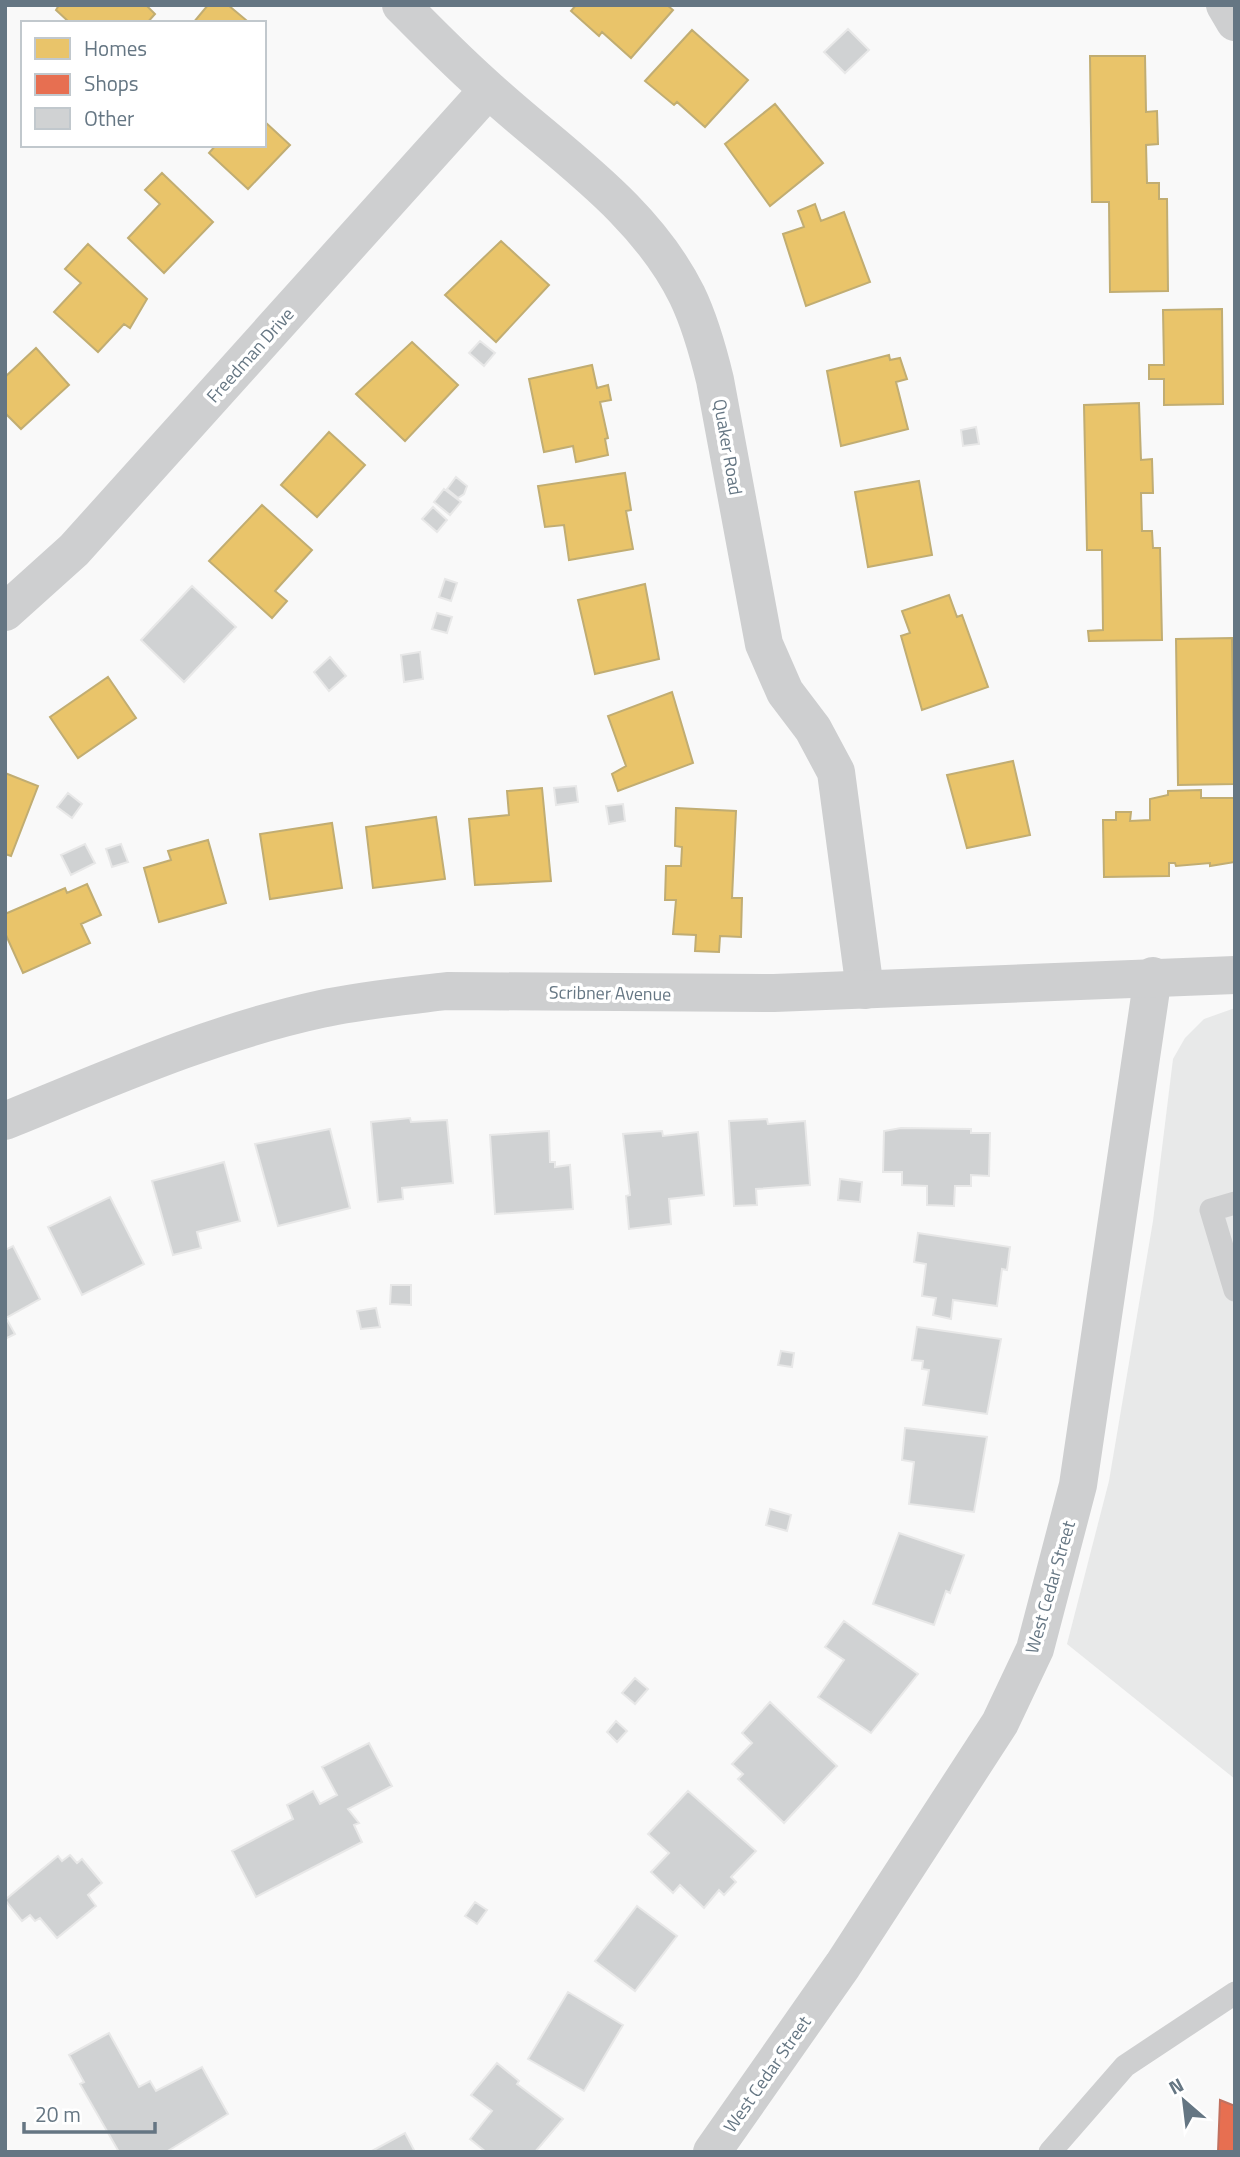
<svg xmlns="http://www.w3.org/2000/svg" width="1240" height="2157" viewBox="0 0 1240 2157" font-family="'Titillium Web',sans-serif">
<style>
.built{fill:#e8e9e9}
.homes{fill:#e9c46a;stroke:#c1ad72;stroke-width:2}
.shops{fill:#e76f51;stroke:#c07160;stroke-width:2}
.building{fill:#d0d2d3;stroke:#e8e8e8;stroke-width:2}
.lines{fill:none;stroke-linecap:round;stroke-linejoin:round}
.service{stroke:#cecfd0;stroke-width:23}
.minor{stroke:#cecfd0;stroke-width:38}
.tertiary{stroke:#cecfd0;stroke-width:38}
.labels{text-anchor:middle;dominant-baseline:central;stroke-width:7;stroke-linejoin:round;paint-order:stroke}
.street-label{font-size:18px;fill:#657683;stroke:#fff}
</style>
<rect width="100%" height="100%" fill="#f9f9f9"/>
<path class="built" d="M1235,1008V1779L1067,1644L1109,1481L1153,1221L1173,1059L1185,1038L1204,1019Z"/>
<path class="homes" d="M59,5H146L155,14L147,23H70L56,10Z
M208,5H228L246,20L243,23H193Z
M576,5H667L673,10L631,58L602,32L599,36L571,11Z
M692,30L748,80L705,127L677,102L674,105L645,81Z
M1090,56H1145L1146,112L1157,111L1158,144L1146,145L1147,183H1159V199H1167L1168,291L1110,292L1109,202H1092Z
M775,104L823,163L770,206L725,144Z
M264,121L290,145L248,189L209,153L216,145H264Z
M162,173L213,222L164,273L128,238L160,204L145,190Z
M815,204L821,221L844,212L870,282L806,306L783,234L804,227L798,211Z
M501,241L549,285L496,342L445,295Z
M88,244L147,299L130,328L124,324L98,352L54,312L81,283L65,269Z
M1222,309L1223,404L1164,405V379H1149V365H1164L1163,310Z
M412,342L458,385L405,441L356,394Z
M36,348L69,385L21,429L5,413V377Z
M889,355L890,360L900,358L907,379L896,382L908,429L841,446L827,371Z
M592,365L597,388L608,385L611,400L600,402L608,438L605,439L608,455L576,462L573,446L544,452L529,379Z
M1139,403L1141,460L1152,459L1153,493H1141L1142,531H1152L1153,548H1160L1162,640L1089,641L1088,631L1103,630L1102,550H1087L1084,405Z
M329,432L365,465L317,517L281,485Z
M625,473L631,510L626,511L633,549L569,560L564,525L545,527L538,486Z
M919,481L932,555L868,567L855,492Z
M262,505L312,550L275,591L287,601L272,618L209,561Z
M645,584L659,659L595,674L578,600Z
M949,595L957,617L962,615L988,687L922,710L901,636L910,633L902,611Z
M1232,638L1234,784L1178,785L1176,639Z
M108,677L136,718L78,758L50,717Z
M672,692L693,763L618,791L612,774L626,766L608,716Z
M1013,761L1030,835L967,848L947,775Z
M5,773L38,786L11,856L5,854Z
M542,788L551,881L475,885L469,819L509,815L507,791Z
M1201,790V798H1235V862L1210,866V863L1176,866L1175,863H1169V876L1104,877L1103,820H1116V812H1131L1130,821L1150,820V799L1168,795V791Z
M676,808L736,811L732,898H742L741,937L720,936L719,952L695,951L696,935L673,934L676,900H665L666,866H681L682,847L675,846Z
M436,817L445,879L373,888L366,827Z
M332,823L342,888L270,899L260,834Z
M208,840L226,903L159,922L144,868L171,860L168,851Z
M87,884L101,915L81,924L90,943L23,973L5,933V914L65,888L67,893Z"/>
<path class="shops" d="M1220,2100L1235,2106V2152H1218Z"/>
<path class="building" d="M848,29L869,50L845,73L824,52Z
M480,341L495,353L484,366L469,353Z
M976,427L979,444L963,446L961,430Z
M456,477L467,486L464,494L458,498L447,489Z
M444,489L461,502L450,515L434,502Z
M433,507L447,520L437,532L422,519Z
M445,579L457,583L451,601L439,597Z
M192,586L236,627L184,682L141,640Z
M437,613L452,617L447,633L432,629Z
M420,652L423,679L404,682L401,655Z
M330,657L346,676L329,691L314,672Z
M576,786L578,802L556,805L554,788Z
M68,793L82,804L72,818L57,807Z
M623,804L625,821L609,824L606,806Z
M85,844L95,863L71,875L61,855Z
M121,844L128,862L112,867L106,849Z
M410,1118L411,1122L447,1120L453,1183L402,1188L403,1199L378,1202L371,1122Z
M767,1119L768,1124L805,1121L810,1185L756,1189L757,1205L734,1206L729,1121Z
M901,1128L971,1129V1133H990L989,1176L971,1175V1186H955L954,1206L927,1205V1186L902,1185V1172H883L884,1131Z
M330,1129L350,1208L278,1226L255,1144Z
M549,1131L550,1162H555V1167L570,1165L573,1209L495,1214L490,1135Z
M662,1131L663,1136L698,1132L704,1195L669,1199L671,1224L629,1229L626,1196L630,1195L623,1134Z
M224,1162L240,1221L197,1232L201,1248L173,1255L152,1181Z
M840,1179L862,1182L860,1202L838,1200Z
M110,1197L144,1264L82,1295L48,1227Z
M918,1233L1010,1247L1007,1270L1002,1269L997,1306L953,1300L951,1319L933,1315L936,1298L922,1296L926,1264L914,1262Z
M13,1246L40,1299L6,1318L15,1334L5,1339V1250Z
M391,1285H411V1305L390,1304Z
M376,1308L380,1327L361,1329L357,1311Z
M917,1327L1001,1339L987,1414L923,1405L929,1370L922,1369L923,1361L912,1360Z
M781,1351L794,1353L792,1367L778,1365Z
M905,1428L987,1437L974,1512L909,1504L914,1462L902,1460Z
M770,1509L791,1515L787,1531L766,1525Z
M899,1533L964,1555L950,1593L946,1591L934,1625L873,1604Z
M844,1621L918,1674L871,1733L818,1697L844,1660L825,1647Z
M635,1678L648,1689L635,1704L622,1693Z
M770,1702L837,1766L784,1823L738,1779L743,1774L732,1764L752,1743L742,1733Z
M616,1721L627,1731L617,1742L607,1732Z
M369,1743L392,1786L348,1809L359,1823L354,1825L362,1842L256,1897L232,1851L293,1819L287,1805L313,1791L320,1804L337,1795L322,1767Z
M688,1791L756,1851L731,1877L736,1882L724,1895L719,1890L704,1908L680,1885L673,1893L651,1872L669,1853L648,1834Z
M70,1855L77,1863L82,1859L102,1883L88,1895L96,1906L57,1938L40,1918L35,1921L30,1915L22,1921L5,1900L58,1856L62,1861Z
M475,1902L487,1910L477,1924L465,1916Z
M637,1906L677,1936L635,1991L595,1961Z
M568,1992L623,2025L584,2091L528,2059Z
M109,2033L139,2087L150,2081L156,2091L202,2067L228,2114L166,2152H119L80,2084L84,2082L69,2055Z
M497,2063L519,2081L517,2084L563,2119L535,2152H486L470,2139L492,2111L471,2095Z
M405,2133L415,2152H370Z"/>
<g class="lines">
<path class="service" d="M1235,1203L1211,1210L1235,1290
M1050,2152L1125,2066L1235,1993"/>
<path class="minor" d="M401,5C430,34 458,63 489,90C558,153 644,208 687,295C700,322 708,351 715,380L764,644L785,692L813,729L836,772L865,990
M1225,5L1235,22
M5,612L74,550L488,90
M712,2152L843,1965L1000,1723L1035,1649L1078,1485L1153,976"/>
<path class="tertiary" d="M5,1121C108,1079 211,1033 321,1009C362,1000 405,996 447,991L774,993L1235,975"/>
</g>
<g class="labels">
<g class="street-label">
<text transform="translate(250 355) rotate(-48)">Freedman Drive</text>
<text transform="translate(728 447) rotate(80)">Quaker Road</text>
<text transform="translate(610 993) rotate(1)">Scribner Avenue</text>
<text transform="translate(1050 1587) rotate(-74)">West Cedar Street</text>
<text transform="translate(767 2074) rotate(-55)">West Cedar Street</text>
</g>
</g>
<rect width="1240" height="2157" fill="none" stroke="#657683" stroke-width="14"/>
<rect x="21" y="21" width="245" height="126" fill="#ffffff" stroke="#c1c8cd" stroke-width="2"/>
<rect x="35" y="38" width="35" height="21" fill="#e9c46a" stroke="#c1c8cd" stroke-width="2"/>
<text x="84" y="56" font-size="21" fill="#657683">Homes</text>
<rect x="35" y="74" width="35" height="21" fill="#e76f51" stroke="#c1c8cd" stroke-width="2"/>
<text x="84" y="91" font-size="21" fill="#657683">Shops</text>
<rect x="35" y="108" width="35" height="21" fill="#d0d2d3" stroke="#c1c8cd" stroke-width="2"/>
<text x="84" y="126" font-size="21" fill="#657683">Other</text>
<g transform="translate(1184 2101) rotate(332)" stroke="#ffffff" stroke-width="5" paint-order="stroke">
<path d="M0-5L12 26L0 18L-12 26Z" fill="#657683"/>
<text y="-10" font-size="19" font-weight="bold" text-anchor="middle" fill="#657683">N</text>
</g>
<path d="M24 2122v10h131v-10" fill="none" stroke="#657683" stroke-width="3.5"/>
<text x="35" y="2122" font-size="21" fill="#657683" stroke="#ffffff" stroke-width="5" paint-order="stroke">20 m</text>
</svg>
